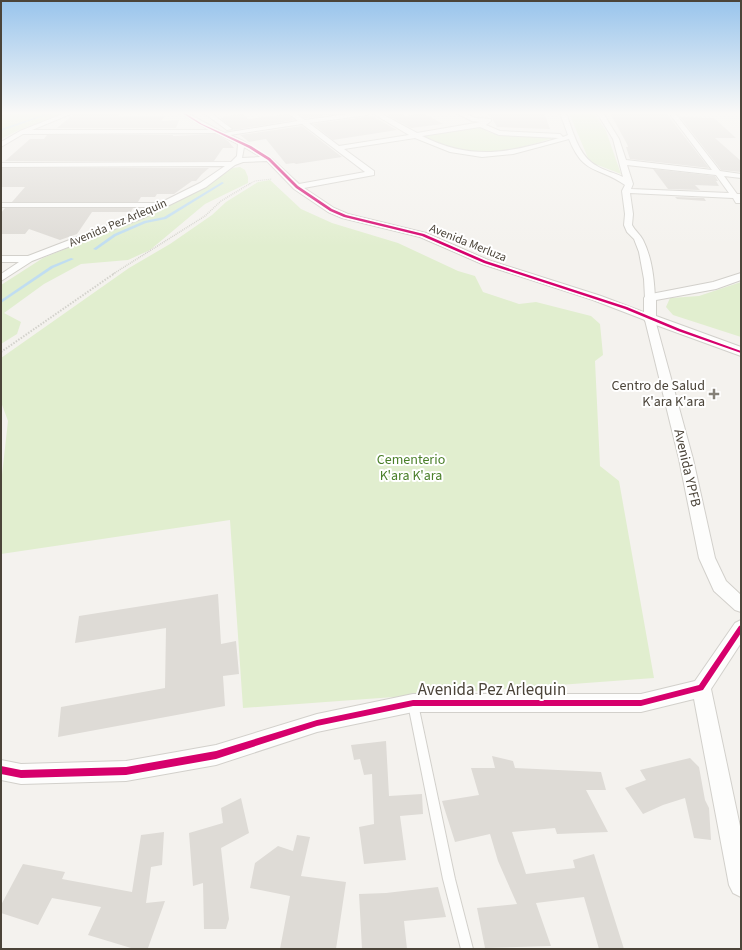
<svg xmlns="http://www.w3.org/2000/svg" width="742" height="950" viewBox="0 0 742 950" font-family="'Source Sans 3',sans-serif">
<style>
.green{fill:#e1eecf}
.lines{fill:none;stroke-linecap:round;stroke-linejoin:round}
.stream{fill:#c0ddf1;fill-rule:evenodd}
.building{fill:#dedbd6}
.service-casing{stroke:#d2d0cb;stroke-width:2}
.minor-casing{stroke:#d2d0cb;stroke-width:2}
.tertiary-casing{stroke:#d2d0cb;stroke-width:2}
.path-far2{stroke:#d3d2cc;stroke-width:1;stroke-dasharray:1 1;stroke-linecap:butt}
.path-far1{stroke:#d3d2cc;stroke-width:1.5;stroke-dasharray:1 1;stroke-linecap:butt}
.path{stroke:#d3d2cc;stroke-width:2;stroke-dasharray:1.5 1.5;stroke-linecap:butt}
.service{fill:#fdfdfc;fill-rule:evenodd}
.minor{fill:#fdfdfc;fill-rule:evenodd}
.tertiary{fill:#fdfdfc;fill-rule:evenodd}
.cycleway-casing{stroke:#fff;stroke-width:3}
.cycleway{fill:#d6006c;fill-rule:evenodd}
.poi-dot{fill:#868178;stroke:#fff;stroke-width:1.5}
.labels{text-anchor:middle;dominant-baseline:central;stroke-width:4;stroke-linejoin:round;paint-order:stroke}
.far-street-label{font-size:12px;fill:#4b4439;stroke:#fff}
.poi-label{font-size:14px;fill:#4b4439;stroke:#fff;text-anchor:end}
.park-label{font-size:14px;fill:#4a7f2a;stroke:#fff}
.street-label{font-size:14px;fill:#4b4439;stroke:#fff}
.near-street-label{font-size:17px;fill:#4b4439;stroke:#fff}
</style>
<rect width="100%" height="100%" fill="#f4f2ee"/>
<path class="green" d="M10,113H62L19,130L1,139V115Z
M569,113H594L606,131L621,174L595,164L588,158Z
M479,127L491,133L500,135L556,137C527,146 496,156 465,151C450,149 437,142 424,136Z
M240,167L245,170L248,177V183L205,204L150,250L128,260L81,264L44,284L4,313L21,322L17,334L1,344V285L43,258L141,218L192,194L233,168Z
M270,180L301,209L332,223L398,243L458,271L475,276L483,292L519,304L536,302L591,316L600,324L603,355L595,361L600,466L619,481L654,678L243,708L230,520L1,554V484L8,421L1,402V358L129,268L170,244L212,215L226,202L258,182Z
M741,282V337L673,315L666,307L670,298L699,296Z"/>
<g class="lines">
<path class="stream" d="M49,113H52L1,131V129Z
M222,182L224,183L166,219L146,223L116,236L96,250L93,249L114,234L144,221L164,217Z
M71,258L74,259L53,268L1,303V300L51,266Z"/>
</g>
<path class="building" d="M121,113L118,117L165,116L161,121L179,120L176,128H57L74,114Z
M298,113H334L336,114L305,118Z
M401,113L406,116L423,113L443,124L411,128L387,115Z
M487,113H544L550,129L497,127L492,118Z
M610,113H666L709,168L630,159L626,147H628L627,144Z
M244,114L248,119L287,114L294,120L234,130L220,118L225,117L224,116Z
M372,116L397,130L333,140L313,124Z
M680,117L714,118L736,138H715L741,161V172L721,170Z
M302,126L342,157L296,164L294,163L286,164L266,139L249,142L240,135Z
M216,134L228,141L234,148H223L214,161H5L30,139H44L47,135H173V136Z
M1,168H209L202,174L196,181H192L174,194H157L155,197H141L138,202H12L25,187H1Z
M653,169L715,176L718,181H716L719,186L695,185L700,190L668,189Z
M675,197L704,198L706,201L677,199Z
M5,208H133L131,212H92L77,234L60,240L29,229L25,234H1V213Z
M218,594L221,644L236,641L239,674L223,676L225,706L58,737L61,707L165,688L166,628L75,643L79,616Z
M386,741L389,796L422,794L423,814L400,816L406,860L364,864L359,827L374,824L372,774L364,775L360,759L354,760L351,745Z
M492,756L513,761L515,768L601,772L606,790H586L608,832L557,834L555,828L512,832L526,874L575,868L573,860L594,854L624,949H599L584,897L536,903L551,946L485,948L477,908L517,904L498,861L490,834L455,842L442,801L479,795L471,768H495Z
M690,758L699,767L705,800L709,808L711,840L694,838L685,798L663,805L643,814L625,788L646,780L640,770Z
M241,798L249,833L221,848L229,919L226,929H204L203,883L193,886L189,833L223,823L221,808Z
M164,832L162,865L151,867L146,903L165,901L148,948H131L88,935L101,907L52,898L38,925L1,913V905L23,864L65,872L62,879L132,892L141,835Z
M297,835L310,837L301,876L346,882L336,949H280L290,896L250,888L255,863L278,846L293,851Z
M438,887L446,917L404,921L407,949H362L359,894L386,893Z"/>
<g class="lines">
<g class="service-casing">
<path id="service" d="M413,699L416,701L418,704L455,879L473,949H461L443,879L408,704L410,701Z"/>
</g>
<g class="minor-casing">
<path id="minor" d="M1,113H6L1,116Z
M65,113H73L32,130H209L180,113H187L224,133L298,121L288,113H295L305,120L355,113H370L367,115L309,123L339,146L409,135L372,113H380L417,133L481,122L472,121L456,113H464L475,118L491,119V121L486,125L500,131L560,134L563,137L568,135L560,113H566C573,131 578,156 597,166C605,171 615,173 623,177L613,139L597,113H603L619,139L626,160L712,170L669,113H675L720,171L741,174V178L724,176L737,194H741V203H736L733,198L630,193L633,214L632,225C635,231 640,234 643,240C652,258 654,278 655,298L650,301L645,298L644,279L639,252L634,239L627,232L624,225L625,214L622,191L625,185C598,166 584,176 569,139L513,154L482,157L450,152L415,138L344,149L374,171V175L304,188L334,208L348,214L426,233L488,260L601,296L654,316L693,459L715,558L726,581L741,595V612L735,610L714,591L699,558L679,459L645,320L593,300L482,264L420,237L342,218L328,212L294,189L267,161L243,162L235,165L206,187L143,218L32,261L1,281V274L19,262H1V256H28L137,214L151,207H1V203H160L200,183L225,166L1,167V163L231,162L237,156L238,144L216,133L23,134L1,147V142L20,131ZM302,124L365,172L299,184L271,158L243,141L230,135ZM480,127L499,135L559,138C508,153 472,161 422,136ZM244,147L261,157L242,158ZM627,165L716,175L729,193L631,189L633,184Z
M204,113H211L232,129L227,130Z
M741,620V643L711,689L741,831V897L733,893L729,885L694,699L641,712H413L317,732L216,765L126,781L21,784L1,780V760L21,764L126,761L216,745L317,714L413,694H641L695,681L735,623Z"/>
</g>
<g class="tertiary-casing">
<path id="tertiary" d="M741,273V280L716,289L656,300V316L741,347V356L645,321L644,318V298L646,295L713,282Z"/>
</g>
<path class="path-far2" d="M249,184L255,181L272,179"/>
<path class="path-far1" d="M113,274L205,216L221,201L251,183"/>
<path class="path" d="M1,352L115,273"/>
<use href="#service" class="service"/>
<use href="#minor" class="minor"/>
<use href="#tertiary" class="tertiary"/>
<g class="cycleway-casing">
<path id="cycleway" d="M182,113H185L202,124L251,146L270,158L298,186L332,209L346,215L424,234L486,261L627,307L680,329L741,351V353L678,331L625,309L484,263L422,236L344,217L330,211L296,188L268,160L249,148L200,124Z
M741,625V633L703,690L641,706H413L317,726L216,759L126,775L21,778L1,774V766L21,770L126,767L216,751L317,720L413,700H641L699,685L739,626Z"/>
</g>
<use href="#cycleway" class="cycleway"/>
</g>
<linearGradient id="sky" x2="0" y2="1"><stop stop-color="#98c4ec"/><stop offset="0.46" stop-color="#faf9f7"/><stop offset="1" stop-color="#faf9f7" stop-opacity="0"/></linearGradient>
<rect width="742" height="246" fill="url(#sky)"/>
<path class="poi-dot" d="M712 388h4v4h4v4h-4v4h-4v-4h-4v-4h4z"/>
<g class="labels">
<g class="far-street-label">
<text transform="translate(118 223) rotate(-23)">Avenida Pez Arlequin</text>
<text transform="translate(468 243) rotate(22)">Avenida Merluza</text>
</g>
<g class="poi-label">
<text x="705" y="386">Centro de Salud<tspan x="705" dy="16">K'ara K'ara</tspan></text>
</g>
<g class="park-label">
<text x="411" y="460">Cementerio<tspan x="411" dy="16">K'ara K'ara</tspan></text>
</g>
<g class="street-label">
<text transform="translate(687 468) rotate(77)">Avenida YPFB</text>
</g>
<g class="near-street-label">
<text x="492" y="690">Avenida Pez Arlequin</text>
</g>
</g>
<rect width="742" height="950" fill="none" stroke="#4b4439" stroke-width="4"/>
</svg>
